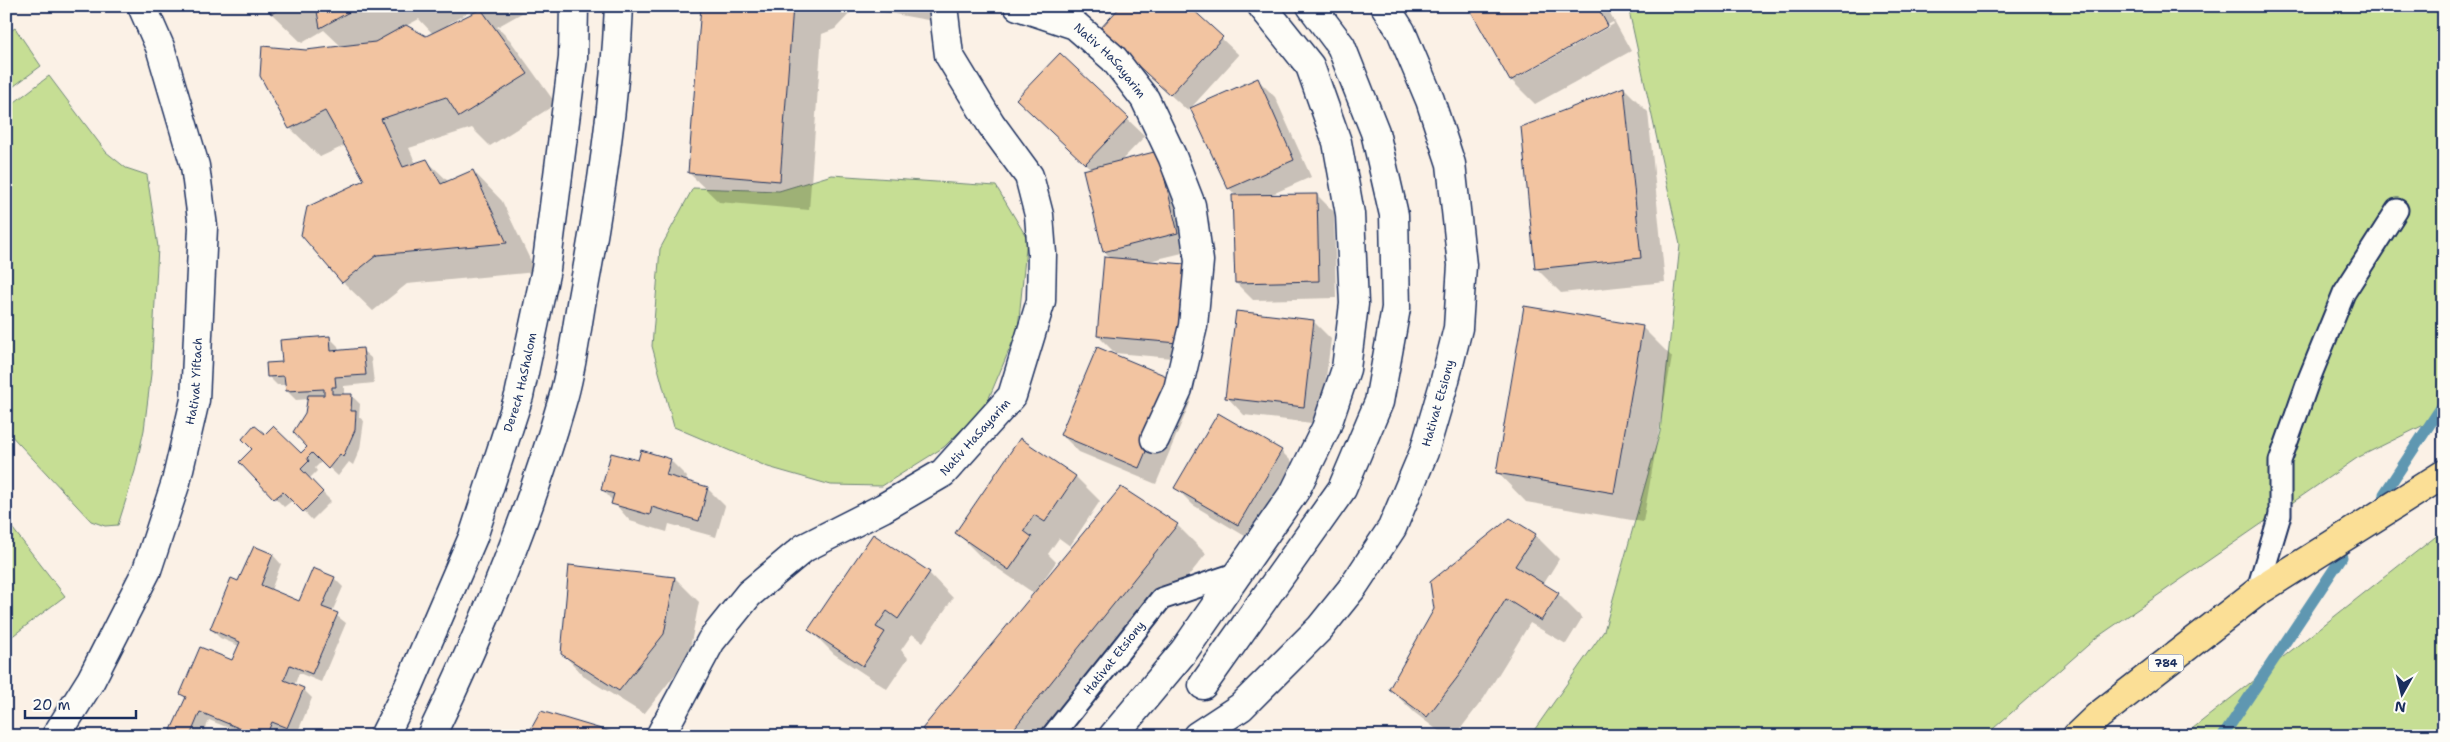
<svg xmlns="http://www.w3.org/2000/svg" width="2450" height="742" viewBox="0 0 2450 742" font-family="'Shantell Sans',sans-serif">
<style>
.green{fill:#c6de94;stroke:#708679}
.shadow{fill:#0003;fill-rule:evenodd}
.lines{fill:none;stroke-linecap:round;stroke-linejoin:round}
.stream{stroke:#5f97b1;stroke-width:11}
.building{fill:#f2c4a1;stroke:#1b2f5e}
.service-casing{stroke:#1b2f5e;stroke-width:25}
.minor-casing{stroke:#1b2f5e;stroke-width:31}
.tertiary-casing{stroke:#1b2f5e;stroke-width:31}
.primary-casing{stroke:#1b2f5e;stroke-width:31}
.service{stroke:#fdfcf7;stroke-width:21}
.minor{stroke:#fdfcf7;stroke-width:28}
.tertiary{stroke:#fdfcf7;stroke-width:28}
.primary{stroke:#fbdf96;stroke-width:28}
.labels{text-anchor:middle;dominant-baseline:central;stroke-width:4;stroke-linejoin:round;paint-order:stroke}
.shield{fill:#fdfcf7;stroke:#5f6c8c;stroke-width:1}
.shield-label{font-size:11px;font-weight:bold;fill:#1b2f5e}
.street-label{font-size:12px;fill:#1b2f5e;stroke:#fdfcf7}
</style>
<rect width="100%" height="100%" fill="#fbf1e6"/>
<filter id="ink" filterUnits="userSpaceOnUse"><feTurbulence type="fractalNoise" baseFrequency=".02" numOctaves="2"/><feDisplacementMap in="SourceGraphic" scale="10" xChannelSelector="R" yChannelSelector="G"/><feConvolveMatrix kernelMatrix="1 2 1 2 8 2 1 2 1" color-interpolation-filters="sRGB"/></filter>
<g filter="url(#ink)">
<path class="green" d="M1628,6H2444V415L2357,458L2096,638L1985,736H1530L1604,631L1660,432L1680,245Z
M15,28L41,66L6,92V34Z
M49,76L106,152L126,168L147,175L158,247L151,374L144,430L135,471L118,525L105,526L91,521L6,430V99L11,105Z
M832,175L996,186L1027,238L1018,329L986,405L944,447L882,486L831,485L768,467L674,427L652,346L660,249L693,188L779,191Z
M6,520L65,596L6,641Z
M2444,530V736H2183Z"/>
<path class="shadow" d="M268,6H527V10L497,27L510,40L556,104L490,146L472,128L409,148L416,164L427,161L449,182L473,171L502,201L536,272L407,284L373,311L343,282L302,235L366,181L346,145L320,157L290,128L306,52L342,47L324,30L302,43L272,14ZM476,8L479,11L449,26L448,24ZM419,19L433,34L426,38L406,26Z
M703,6H947L944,23L856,7L835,29L822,34L809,210L719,202L689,173Z
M1187,6L1239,55L1188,111L1118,47Z
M1469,6H1606L1631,51L1535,104L1511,80ZM1613,22L1614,24L1517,78V75Z
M1060,55L1145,136L1120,162L1157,153L1195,250L1149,261L1195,360L1115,353L1098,336L1112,259L1104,251L1091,169L1035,116Z
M1258,80L1275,97L1311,177L1268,196L1317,195L1334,212L1336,298L1253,300L1236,283L1237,197L1229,188Z
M1624,88L1648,112L1665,282L1561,293L1536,268Z
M1314,322L1331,339L1320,424L1244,415L1227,397Z
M1642,327L1672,357L1643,522L1526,502L1497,472Z
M329,337L338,346L339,351L362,350L371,358L374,383L344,386V395H351L360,404L359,417L364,421L360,449L353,465L349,462L338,476L322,461L315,468L317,471L309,479L331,501L312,520L293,500L284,507L241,462L265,436L301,455L309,447L306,414L308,399L296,400L287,391L286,385H277L269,377L283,363Z
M1175,381L1192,398L1156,484L1079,452L1061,434Z
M1020,440L1076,477L1100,501L1070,546L1059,538L1048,554L1056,562L1042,582L1043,583L1121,489L1177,525L1206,554L1060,736H930L1035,594L981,557L957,533Z
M1281,451L1298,468L1255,542L1193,505L1176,488Z
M670,460L687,477L686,482L708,489L725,506L716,537L669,524L667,532L630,521L602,489L639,462Z
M1535,535L1559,559L1543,585L1558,594L1582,618L1566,644L1530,623L1484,698L1455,736H1445L1415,713L1390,689Z
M254,547L273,555L281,564L271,590L299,603L334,578L343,587L332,612L346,623L321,682L299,673L294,686L303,689L312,698L296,736L281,730L278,736H239L241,733L209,720L203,736H179L173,730L186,699L182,694L232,662L239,646L220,638L211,629L239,583Z
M570,566L675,578L699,602L688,658L644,714L586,678L562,653Z
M929,573L953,598L923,642L912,634L901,650L908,658L887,689L834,654L810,630Z"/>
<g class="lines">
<path class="stream" d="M2384,494L2444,403
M2223,736L2342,557"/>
</g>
<path class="building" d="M267,6H285L271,14Z
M316,6H360L320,28Z
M701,6H793L780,181L688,173Z
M1121,6H1189L1223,37L1170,95L1099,30Z
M1468,6H1597L1608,26L1510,81Z
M481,9L528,74L459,117L446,97L381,119L403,167L427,159L441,184L473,170L507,243L377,255L342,283L301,235L307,207L364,180L325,111L289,129L260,76L262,46L306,50L375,42L406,25L426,36Z
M1060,53L1129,118L1085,164L1016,99Z
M1258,78L1294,160L1228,189L1190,108Z
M1624,87L1641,258L1535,269L1521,127Z
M1158,151L1178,233L1103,252L1083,170Z
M1317,194L1319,281L1235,283L1232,195Z
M1104,257L1185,264L1178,343L1097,336Z
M1524,306L1643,326L1614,493L1496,473Z
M1236,311L1314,320L1304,407L1225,398Z
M330,336L331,351L363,348L366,375L335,377L336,387H332V394H352L351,411H356L355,430L343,457L340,454L328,469L312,453L307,458L309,461L301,469L323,492L303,512L283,492L274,499L239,462L252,449L242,439L254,425L265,434L273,426L301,453L307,447L293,432L305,413L308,395H324V389L286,391L284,376L267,377L266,363L282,362L280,340Z
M1097,347L1176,380L1139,468L1060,435Z
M1218,413L1282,450L1238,525L1174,488Z
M1020,438L1076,476L1045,522L1034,515L1024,531L1032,537L1009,570L955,533Z
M641,450L671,459L666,475L708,487L699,521L652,507L650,515L611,504L614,494L601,490L611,453L638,460Z
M1121,487L1178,524L1008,736H930L922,729Z
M1510,518L1536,534L1515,566L1559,593L1541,621L1506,599L1460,674L1427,717L1389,689L1434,609L1430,582Z
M873,534L930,572L898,619L887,611L876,627L885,632L863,666L808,630Z
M254,546L273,554L261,585L299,601L313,568L335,577L322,607L338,613L312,674L290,665L284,680L304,688L287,728L272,722L266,736H238L241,729L200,712L190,736H184L171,730L186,697L180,694L200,647L232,660L240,642L210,629L231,578L238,581Z
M569,565L675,577L664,634L619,691L561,654Z
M541,711L611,732L610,736H527Z"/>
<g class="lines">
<g class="service-casing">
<g id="service">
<path d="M2257,592L2280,515V461L2309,379L2344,293L2397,210"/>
<path id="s1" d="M1052,736L1161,599L1241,572"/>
</g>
</g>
<g class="minor-casing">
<g id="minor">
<path id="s2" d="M1018,6L1075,25L1114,59L1145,99L1172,156L1191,205L1199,261L1193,326L1178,389L1155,439"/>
<path d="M1203,685L1342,489L1379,402L1396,308L1394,215L1375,132L1341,46L1311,6"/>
<path id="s3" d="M56,736L91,680L147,570L176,482L195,400L203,227L195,166L160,47L142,6"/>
<path id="s4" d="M660,736L711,641L749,594L804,548L883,508L943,473L1012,396L1041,301L1042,254L1039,215L1029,176L991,124L949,55L943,6"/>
<path d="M1113,736L1184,651L1295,491L1326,428L1346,369L1354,304L1350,214L1337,142L1310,66L1262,6"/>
<path id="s5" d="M1197,736L1241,707L1320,628L1353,587L1392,528L1424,452L1444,384L1458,328L1462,265L1451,164L1430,100L1401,31L1385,6"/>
</g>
</g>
<g class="tertiary-casing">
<g id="tertiary">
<path id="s6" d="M384,736L408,688L473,537L519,396L546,269L573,58L574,6"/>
<path d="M431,736C483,628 529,517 562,402C572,369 576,332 582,298C600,201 615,104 619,6"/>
</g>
</g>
<g class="primary-casing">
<path id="primary" d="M2077,736L2098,716L2257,592L2444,474"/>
</g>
<use href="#service" class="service"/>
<use href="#minor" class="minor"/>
<use href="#tertiary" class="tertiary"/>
<use href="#primary" class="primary"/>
</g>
</g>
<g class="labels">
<rect class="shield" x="2148.5" y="654.5" width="35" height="17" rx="4"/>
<g class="shield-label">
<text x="2166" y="663">784</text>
</g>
<g class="street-label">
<text stroke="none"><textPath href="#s2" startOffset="110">Nativ HaSayarim</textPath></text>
<text stroke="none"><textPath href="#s3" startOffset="385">Hativat Yiftach</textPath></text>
<text stroke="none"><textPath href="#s6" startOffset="380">Derech HaShalom</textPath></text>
<text stroke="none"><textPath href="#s5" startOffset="421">Hativat Etsiony</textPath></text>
<text stroke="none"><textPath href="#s4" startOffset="446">Nativ HaSayarim</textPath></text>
<text stroke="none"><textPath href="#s1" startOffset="100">Hativat Etsiony</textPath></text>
</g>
</g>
<rect width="2450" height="742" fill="none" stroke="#fdfcf7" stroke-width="25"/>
<rect x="12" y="12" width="2425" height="717" fill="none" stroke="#1b2f5e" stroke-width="2" filter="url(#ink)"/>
<g transform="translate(2402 694) rotate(188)" stroke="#fdfcf7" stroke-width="4" paint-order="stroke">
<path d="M0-4L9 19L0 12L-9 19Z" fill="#1b2f5e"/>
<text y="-8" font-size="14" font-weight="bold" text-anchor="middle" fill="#1b2f5e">N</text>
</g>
<path d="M25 710v8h111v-8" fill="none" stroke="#1b2f5e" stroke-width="2.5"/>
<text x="32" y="710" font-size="15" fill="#1b2f5e" stroke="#fdfcf7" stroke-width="4" paint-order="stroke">20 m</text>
</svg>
